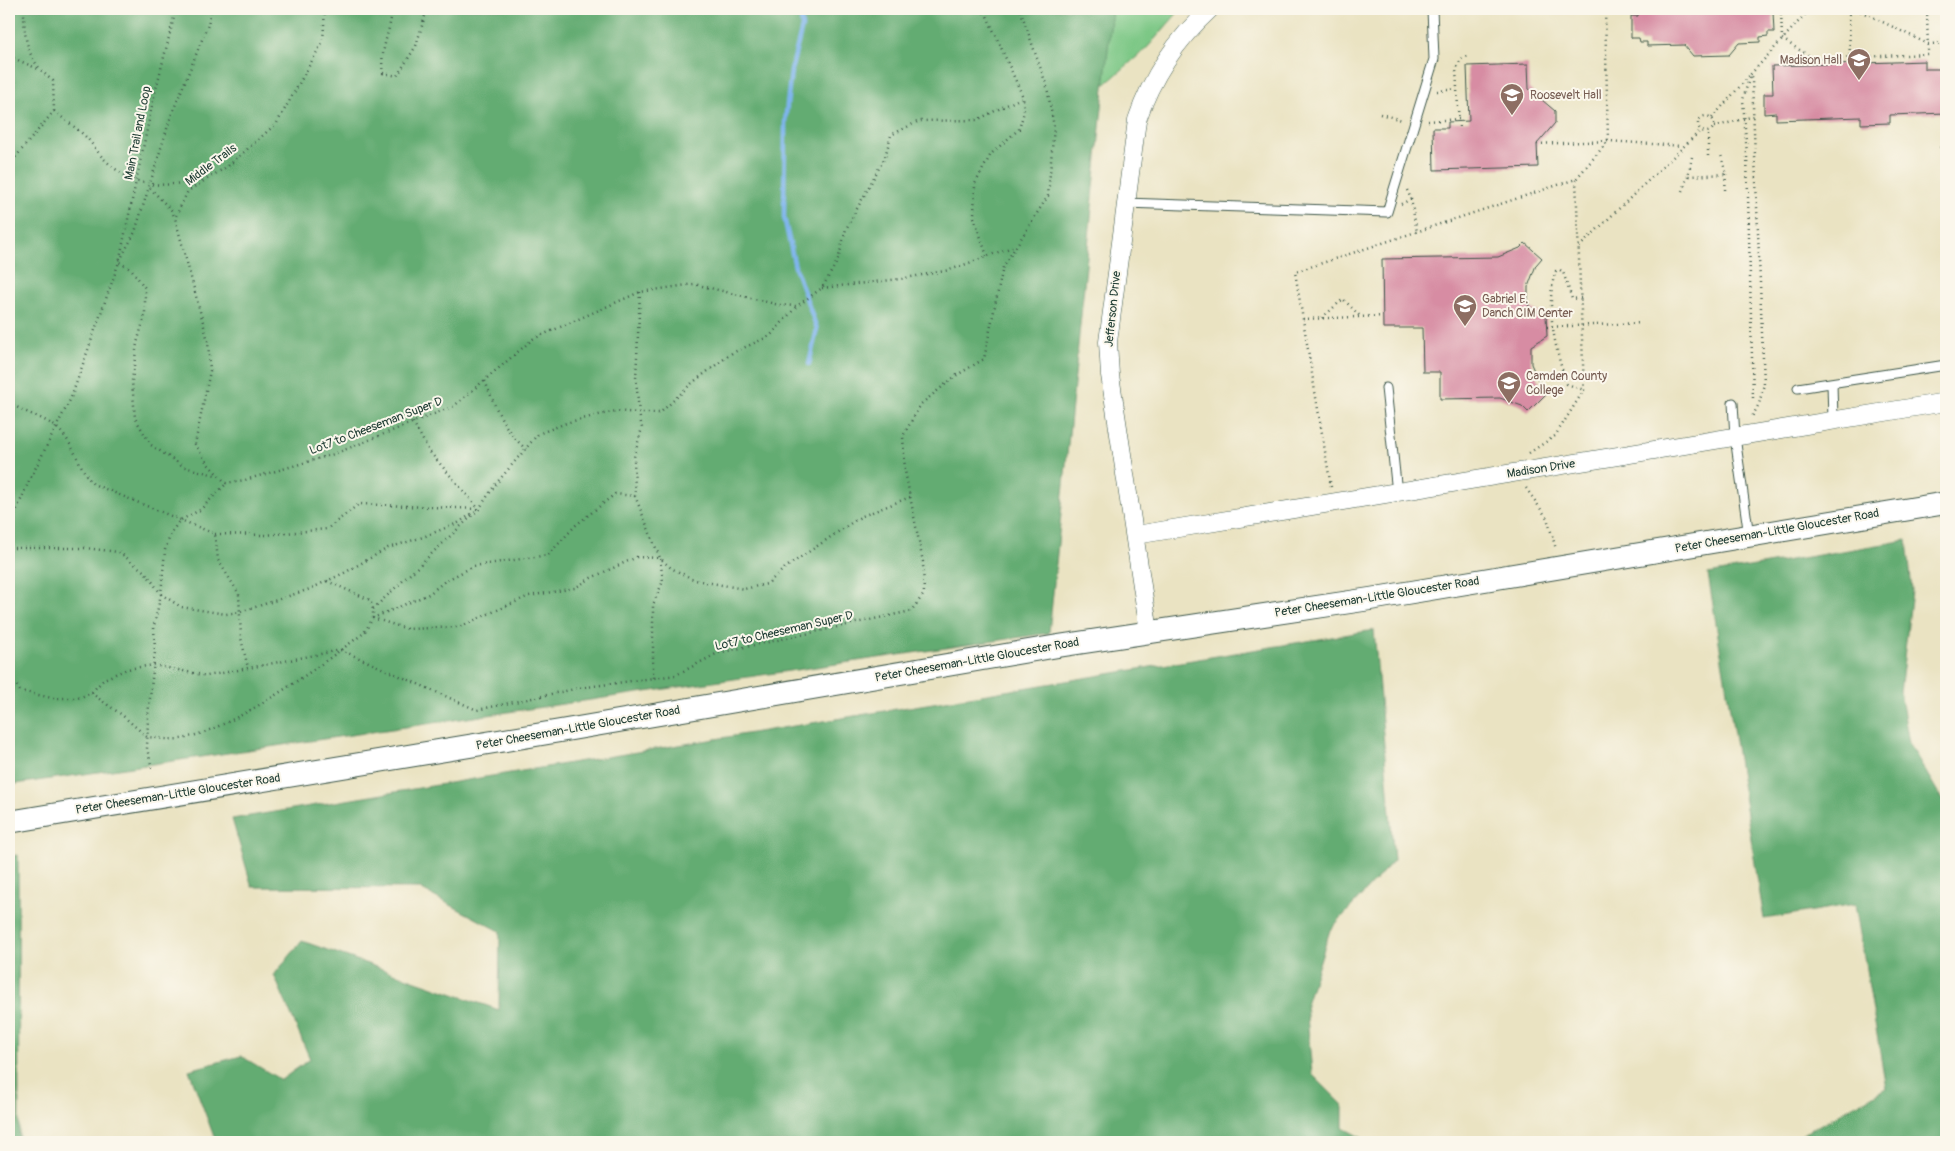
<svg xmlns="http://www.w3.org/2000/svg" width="1955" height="1151" viewBox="0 0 1955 1151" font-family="Pangolin,sans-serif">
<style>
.green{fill:#7bc785;stroke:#4d825c}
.forest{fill:#64ac72;stroke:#427453}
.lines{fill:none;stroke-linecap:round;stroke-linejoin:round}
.stream{stroke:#7fb5ee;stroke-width:4.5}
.building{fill:#d78ca3}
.service-casing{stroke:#3d5649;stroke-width:11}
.minor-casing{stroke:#3d5649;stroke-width:19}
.tertiary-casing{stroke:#3d5649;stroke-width:24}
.path{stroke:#3d5649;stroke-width:2.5;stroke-dasharray:1 4;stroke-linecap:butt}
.service{stroke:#fff;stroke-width:9}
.minor{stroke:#fff;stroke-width:18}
.tertiary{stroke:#fff;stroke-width:22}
.labels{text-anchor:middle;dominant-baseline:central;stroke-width:4;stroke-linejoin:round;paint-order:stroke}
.education-label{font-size:12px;fill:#785e54;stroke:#fbf7ec;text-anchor:start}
.street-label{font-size:12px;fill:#1f3d34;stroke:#fbf7ec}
</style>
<rect width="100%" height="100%" fill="#fbf7ec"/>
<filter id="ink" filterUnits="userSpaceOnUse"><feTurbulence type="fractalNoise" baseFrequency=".02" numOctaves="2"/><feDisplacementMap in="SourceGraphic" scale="10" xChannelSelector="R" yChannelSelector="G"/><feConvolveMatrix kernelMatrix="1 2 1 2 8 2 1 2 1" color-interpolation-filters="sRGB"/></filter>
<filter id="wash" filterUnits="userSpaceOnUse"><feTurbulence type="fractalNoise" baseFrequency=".0096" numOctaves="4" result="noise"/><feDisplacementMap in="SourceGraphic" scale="20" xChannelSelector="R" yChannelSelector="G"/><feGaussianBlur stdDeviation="1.12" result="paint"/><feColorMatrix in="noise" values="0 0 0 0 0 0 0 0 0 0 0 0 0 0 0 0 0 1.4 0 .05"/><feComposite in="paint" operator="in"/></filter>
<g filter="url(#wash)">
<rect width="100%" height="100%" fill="#eae3c2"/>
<path class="green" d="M1112,9H1181L1147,48L1102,87Z"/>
<path class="forest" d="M9,9H1112L1049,633L9,785Z
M1907,540L1912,591L1900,692L1909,743L1946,806V1142H1789L1886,1088L1855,904L1764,919L1708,574Z
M1374,630L1394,860L1330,930L1306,1004L1312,1074L1343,1105V1128L1370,1142H216L189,1070L241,1056L281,1080L310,1059L274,975L302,941L499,1010L500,931L418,888L252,887L232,819Z
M18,855L19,1142H9V856Z"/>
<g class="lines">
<path class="stream" d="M800,9L802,27L791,71L785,122L784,217L795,267L817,329L809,364"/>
</g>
<g id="blocks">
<path class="building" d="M1638,9H1766V12H1773L1774,32H1768V36L1760,37V42L1739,43L1729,55L1693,56L1684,45L1647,46V42H1640L1639,38H1631V16H1638Z
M1925,61V69H1946V113L1890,115V123L1861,124V117L1776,120V113L1764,114V94H1773L1772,66Z
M1528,64L1529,89L1555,111V123L1537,144L1538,167L1434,170L1433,128H1448V122L1469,121L1467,66Z
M1525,243L1542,258L1536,265L1528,287V305L1534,310L1546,315L1547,336L1531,346V364L1542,388L1547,393L1528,412L1522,406L1500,398L1440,399V372H1423L1422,328H1383L1382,259L1498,257L1520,248Z"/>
</g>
</g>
<g filter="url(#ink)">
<use href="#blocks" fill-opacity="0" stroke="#3d5649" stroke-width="1"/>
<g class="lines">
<g class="service-casing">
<path id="service" d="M1125,203L1387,212L1434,59L1432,9
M1832,383L1833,420
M1386,388L1397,493
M1798,388L1946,365
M1733,403L1735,437L1749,536"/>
</g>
<g class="minor-casing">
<path id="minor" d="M1136,535L1946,402
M1149,632L1110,375L1108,342L1137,120C1152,76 1176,40 1210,9"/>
</g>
<g class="tertiary-casing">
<path id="tertiary" d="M9,822L560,731L1058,646L1370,599L1946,503"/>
</g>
<path class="path" d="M176,9L153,101L119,262L132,270L145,288V315L137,343L132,381L135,418L151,445L184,467L219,476
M325,9L323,41L277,123L228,166L188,191L175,218L208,341L210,371L195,444L207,463L226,483L245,480L334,454L454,406L533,339L640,292L694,284L779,305L797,306L822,288L838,260L846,229L885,157L891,135L919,121L977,120L1023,97L987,16L981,9
M392,9C391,31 379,51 383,73L397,76L416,46L427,9
M1781,9L1782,39
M1849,9L1850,64
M1856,9L1928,44L1946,43
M1782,39L1814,59L1928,54L1927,9
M9,56L38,69
M1437,91L1457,89
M54,111C65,120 77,128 87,138C93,145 98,153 104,159C137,191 162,187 205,179
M1380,114L1402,120
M1698 124a8 8 0 1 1 16 0a8 8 0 1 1-16 0Z
M1712,118L1750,75L1752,80L1764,384L1759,404L1752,417
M1428,121L1459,119
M1459,127L1456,69L1461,59L1468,56
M1714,127L1754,116
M1537,144L1608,141L1682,146
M1940,148L1946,139
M1708,156V133
M1692,157L1688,176L1726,174L1721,155
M9,165L54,111L53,81C27,61 24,40 24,9
M150,188L171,210L175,218
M1725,190L1726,174
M1683,191L1688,176
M1411,199L1417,232
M1401,204L1411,199L1407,190
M1579,247L1701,130
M987,256L974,217L975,184L991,154L1019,129L1024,112L1023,97
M822,288L900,279L950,270L1015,246
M640,292L636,378L639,413H660L692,383L732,353L770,336L797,306
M1581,298L1572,299L1563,272L1560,270L1556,271C1544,301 1556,355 1567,384L1584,390
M1322,318L1343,299L1361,317
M1303,319L1383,316
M1547,327L1641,323
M485,381C495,406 504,431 526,449
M1753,398L1747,155L1743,100L1750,75L1810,9
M9,402C23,413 44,417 57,428C75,444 78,467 93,484L215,534L218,560L239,594L241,638L248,668
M413,422L429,451L479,509
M1529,453L1555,436L1584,390L1576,179
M1331,487L1295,272L1576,179L1608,141L1605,9
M1526,488L1547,518L1556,549
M9,528L29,481L71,398L119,262L135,232L171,116L208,25L211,9
M215,534L265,535L327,529L359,504L479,509
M9,548H85L119,552L146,573L161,594L181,607L226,614L240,612L310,589L344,573L388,548L423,537L458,523L473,513
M327,581L370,600L373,609V618L407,629L459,627L529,596L575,588L591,578L637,557L660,558L663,581L653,605V679
M373,609L479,509L495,485L538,434L569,422L616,411L639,413L642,428L634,457L635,496L660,558L671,568L695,580L744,589L767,584L785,568L860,517L910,497
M9,627V636
M9,673L20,691L52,698H78L91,693L104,679L127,669L154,665L207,676L341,650L477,710L579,688L676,675L718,653L911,611L924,594L923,562L905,471L903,436L921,404L957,375L984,359L1003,267L1048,196L1054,127L1047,87L1020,9
M91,693L122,715L147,737C159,738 174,741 186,738C247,721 313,670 364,633L373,618L429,594L445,581L474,566L548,555L576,525L615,494L635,496
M152,768L147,749L148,715L155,652L154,626L161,594L165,550L171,533L179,521L200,510L227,483"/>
<use href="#service" class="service"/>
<use href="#minor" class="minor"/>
<use href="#tertiary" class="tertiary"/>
</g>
</g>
<defs>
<g id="university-pin" transform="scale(1.25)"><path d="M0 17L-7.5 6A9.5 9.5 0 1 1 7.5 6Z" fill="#8d6e63" stroke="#fbf7ec"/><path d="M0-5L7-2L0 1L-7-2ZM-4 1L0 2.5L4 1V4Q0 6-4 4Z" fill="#fff"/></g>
</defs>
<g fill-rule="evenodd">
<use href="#university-pin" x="1859" y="60"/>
<use href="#university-pin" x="1512" y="95"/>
<use href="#university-pin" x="1465" y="306"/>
<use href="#university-pin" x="1509" y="383"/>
</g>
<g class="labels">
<g class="education-label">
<text x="1842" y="60" text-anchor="end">Madison Hall</text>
<text x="1530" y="95">Roosevelt Hall</text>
<text x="1482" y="299">Gabriel E.<tspan x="1482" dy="14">Danch CIM Center</tspan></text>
<text x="1526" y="376">Camden County<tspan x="1526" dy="14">College</tspan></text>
</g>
<g class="street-label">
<text transform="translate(138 133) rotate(-79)">Main Trail and Loop</text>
<text transform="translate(211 165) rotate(-37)">Middle Trails</text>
<text transform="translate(1113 309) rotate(-84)">Jefferson Drive</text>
<text transform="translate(376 426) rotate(-21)">Lot7 to Cheeseman Super D</text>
<text transform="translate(1541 469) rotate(-9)">Madison Drive</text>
<text transform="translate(1777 531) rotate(-10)">Peter Cheeseman-Little Gloucester Road</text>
<text transform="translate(1377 597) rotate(-9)">Peter Cheeseman-Little Gloucester Road</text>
<text transform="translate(784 631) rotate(-13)">Lot7 to Cheeseman Super D</text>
<text transform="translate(977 660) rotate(-10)">Peter Cheeseman-Little Gloucester Road</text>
<text transform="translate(578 728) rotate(-10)">Peter Cheeseman-Little Gloucester Road</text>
<text transform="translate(178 794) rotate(-9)">Peter Cheeseman-Little Gloucester Road</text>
</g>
</g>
<rect width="1955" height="1151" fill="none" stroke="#fbf7ec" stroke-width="30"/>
</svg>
